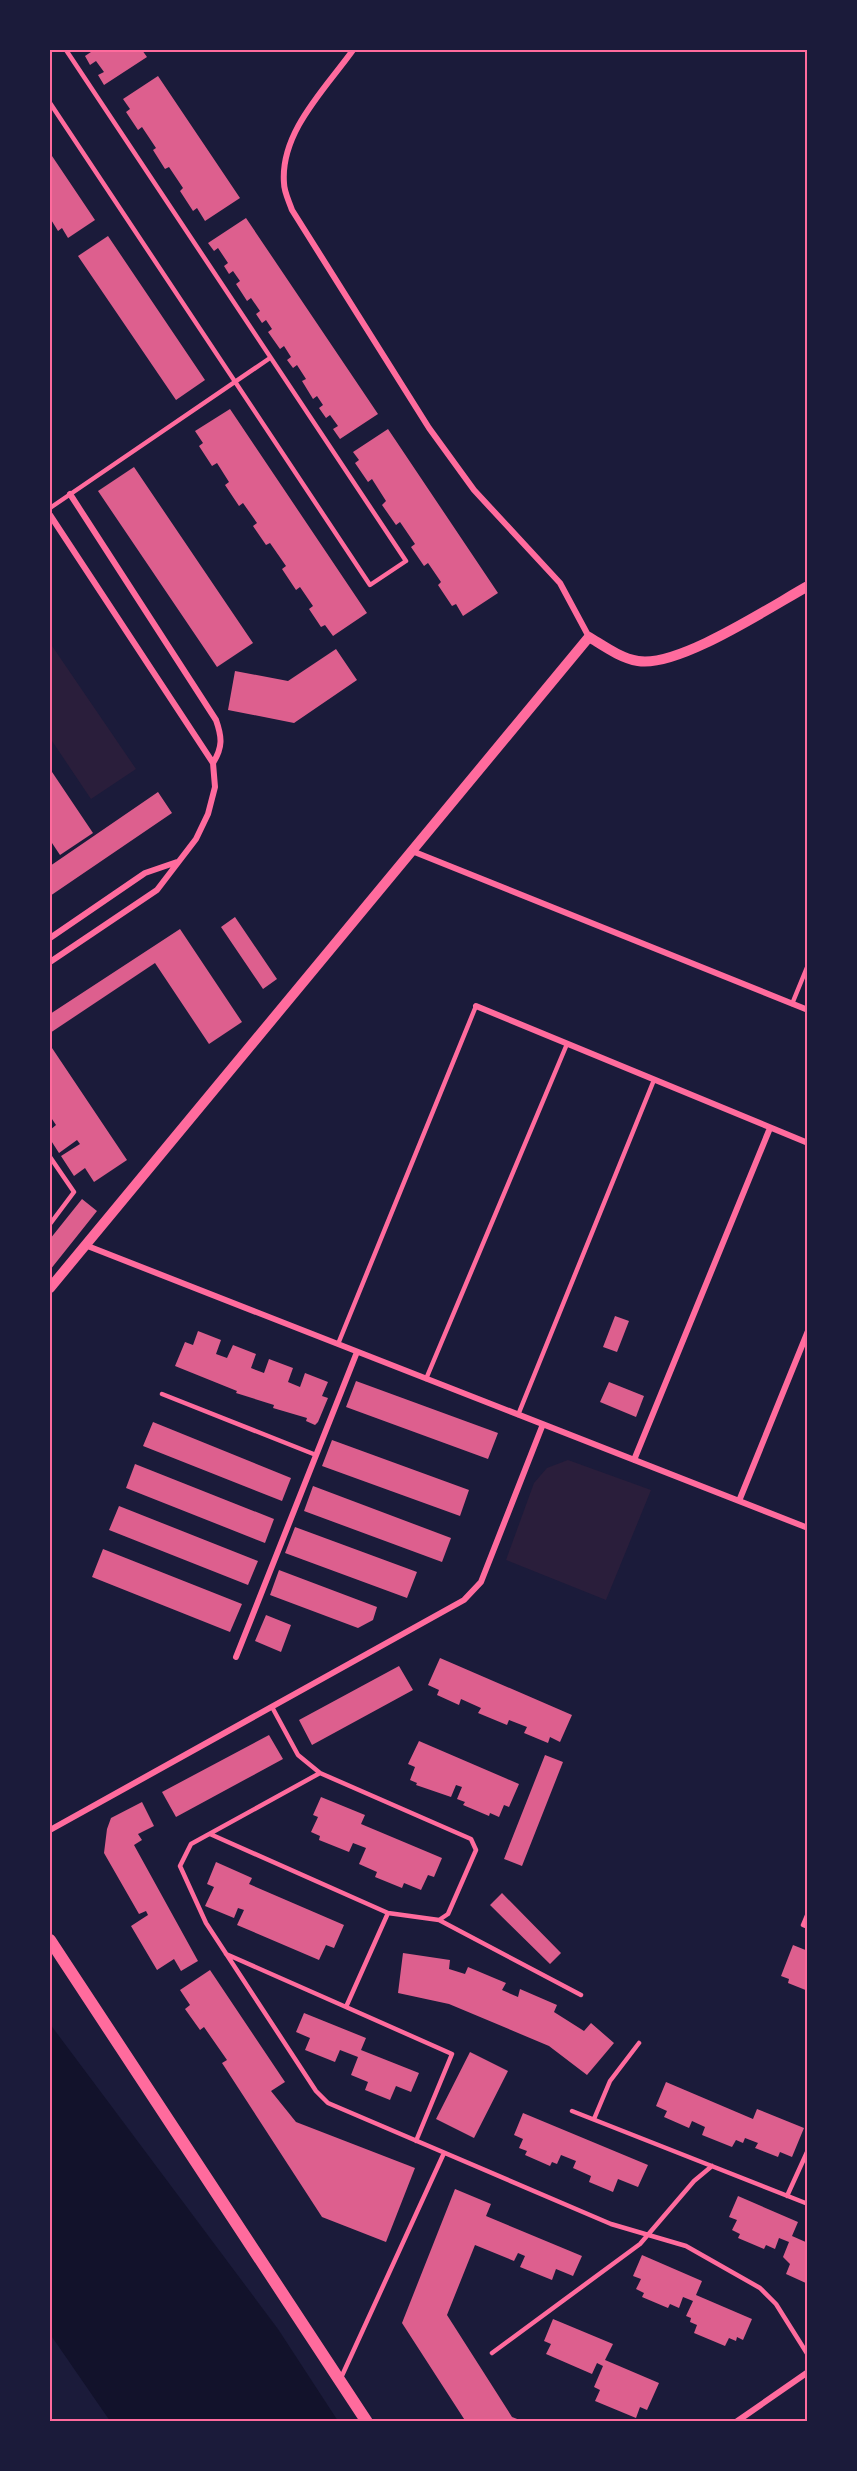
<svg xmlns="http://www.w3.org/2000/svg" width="857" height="2471" viewBox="0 0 857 2471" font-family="Manrope,sans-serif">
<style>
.green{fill:#2a1e3b}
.water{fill:#12122b}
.building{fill:#dd5f8e}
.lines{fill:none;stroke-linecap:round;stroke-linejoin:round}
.service{stroke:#ff6b9d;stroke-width:4.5}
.minor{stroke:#ff6b9d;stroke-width:6}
.tertiary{stroke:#ff6b9d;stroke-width:10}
.secondary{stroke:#ff6b9d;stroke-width:12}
.neatline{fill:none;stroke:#ff6b9d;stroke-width:2}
</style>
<rect width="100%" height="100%" fill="#1b1b3a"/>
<path class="green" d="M50,643L136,769L91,799L50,738Z
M568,1460L651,1490L606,1600L506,1560L534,1483L547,1468Z"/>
<path class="water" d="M50,2024L278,2329L338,2421H110L50,2334Z"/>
<path class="building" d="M89,50H142L147,57L104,85L98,75L104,72L96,61L90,65L85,56L91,52Z
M158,76L240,198L205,221L197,208L193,211L180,191L183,188L169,167L165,169L153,150L156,148L142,127L138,130L126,112L130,109L123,99Z
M50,153L95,220L68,238L62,228L58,231L50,218Z
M246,218L378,414L340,439L333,429L338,426L330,415L326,418L319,408L323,405L317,396L313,399L302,381L306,379L297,365L293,368L287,360L291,357L284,346L280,349L268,332L272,329L266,320L262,323L256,314L260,311L251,298L247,301L236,284L240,281L233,271L229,274L224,266L228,263L218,248L214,251L208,243Z
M108,236L205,380L176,400L78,256Z
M230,409L367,613L333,636L325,625L321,627L309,609L313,606L300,587L296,590L282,569L286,566L270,543L266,545L253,526L257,523L243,503L239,506L225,485L229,482L217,463L212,466L199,446L203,443L195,431Z
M388,429L498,593L463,616L456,604L452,606L438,585L441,582L428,563L424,566L411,547L415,544L400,522L396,525L382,505L386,501L372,479L368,482L355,463L359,460L353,452Z
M134,467L253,643L217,667L98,491Z
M336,649L357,680L294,723L228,710L235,671L288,681Z
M50,769L93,833L60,855L52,843L50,845Z
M158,792L172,813L50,896V866Z
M235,917L277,979L263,989L221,927Z
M180,929L242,1022L209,1044L155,963L50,1033V1014Z
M50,1045L127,1160L94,1182L85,1168L74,1176L61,1156L80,1144L77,1140L59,1153L50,1139V1130L56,1125L50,1116Z
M82,1199L97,1211L50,1270V1239Z
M615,1316L629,1321L617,1352L603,1347Z
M198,1331L221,1340L216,1354L227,1358L233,1345L256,1354L251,1368L264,1373L269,1359L293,1368L288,1382L300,1387L305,1373L328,1382L322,1396L328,1398L318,1422L315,1425L306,1421L307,1418L273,1408L274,1405L236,1393L237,1391L175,1366L185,1342L193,1345Z
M356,1381L498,1433L488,1459L346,1407Z
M609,1382L644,1396L636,1417L600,1402Z
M153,1422L291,1478L282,1501L143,1446Z
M332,1440L469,1490L460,1516L322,1466Z
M135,1464L274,1519L265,1543L126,1488Z
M313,1486L451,1538L442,1562L304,1511Z
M119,1506L258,1561L248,1585L109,1530Z
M295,1527L417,1572L407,1598L285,1553Z
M103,1549L242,1604L230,1632L92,1577Z
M279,1570L377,1607L373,1620L358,1628L270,1595Z
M266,1615L291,1625L281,1652L255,1641Z
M440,1658L572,1715L560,1742L550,1737L548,1743L524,1733L527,1727L509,1720L507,1725L478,1713L481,1708L461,1699L459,1705L437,1695L439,1690L428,1685Z
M399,1666L413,1690L312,1745L299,1720Z
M269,1735L283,1759L176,1817L162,1792Z
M419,1741L519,1784L509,1807L504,1805L499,1817L490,1813L489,1816L463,1805L465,1802L457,1799L462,1787L456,1785L451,1797L416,1785L417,1783L410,1780L415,1767L408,1764Z
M545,1755L563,1762L522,1866L504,1859Z
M321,1797L365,1815L361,1824L442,1858L434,1877L428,1875L421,1890L404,1883L402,1888L375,1877L377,1872L359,1864L366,1848L353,1843L349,1852L319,1840L320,1836L311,1832L318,1817L313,1815Z
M142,1802L154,1826L138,1834L142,1840L134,1845L198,1961L181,1971L174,1959L157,1970L131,1926L148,1915L146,1911L139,1914L104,1853L107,1829L111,1818Z
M216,1862L252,1878L249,1884L344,1925L334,1948L326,1945L319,1960L237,1925L244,1910L238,1908L234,1918L205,1906L214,1887L207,1884Z
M502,1893L561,1953L550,1964L490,1905Z
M793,1945L808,1951V1991L788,1983L789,1979L781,1976Z
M403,1953L450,1960L449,1969L465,1974L468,1967L506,1983L502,1990L518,1997L520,1989L557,2005L554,2012L584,2031L591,2023L614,2043L587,2075L549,2046L449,2004L398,1993Z
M210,1970L285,2082L271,2091L296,2122L415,2168L386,2242L322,2217L222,2063L227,2060L204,2027L200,2030L185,2009L190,2005L180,1990Z
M304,2013L366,2038L361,2050L419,2073L411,2092L396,2086L390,2100L365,2090L368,2082L351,2075L358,2057L340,2050L335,2062L305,2050L310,2038L296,2032Z
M470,2052L508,2071L474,2138L436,2119Z
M666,2082L753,2119L757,2109L804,2128L792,2157L780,2152L778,2157L755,2148L758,2143L745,2138L743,2143L736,2140L732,2147L702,2135L705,2127L692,2121L689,2128L664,2117L667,2111L656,2106Z
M523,2113L648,2165L638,2187L618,2179L613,2192L589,2182L591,2176L573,2168L576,2161L561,2155L557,2164L552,2162L550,2166L525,2155L527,2151L519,2148L523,2139L514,2135Z
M455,2189L491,2204L486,2216L582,2256L573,2276L556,2269L552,2280L520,2267L525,2256L518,2253L514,2261L475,2245L447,2315L512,2417L525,2422H466L402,2323Z
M738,2196L798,2222L792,2236L808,2243V2284L786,2274L790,2264L783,2257L789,2242L779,2238L775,2249L766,2245L764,2249L738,2238L740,2234L732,2230L737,2220L729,2217Z
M642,2255L702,2281L696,2295L752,2319L743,2340L737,2337L736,2341L729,2338L725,2346L694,2333L697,2325L690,2322L691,2318L686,2316L693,2301L683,2297L679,2308L670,2304L668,2308L642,2297L644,2293L636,2289L641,2279L633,2276Z
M553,2319L613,2344L605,2360L659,2383L647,2410L640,2407L636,2418L595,2401L600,2390L594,2387L603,2366L597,2363L592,2374L546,2354L551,2344L544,2341Z"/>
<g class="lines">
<path class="service" d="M50,103L370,585L406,561L66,50
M50,508L270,358
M792,1004L808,965
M50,1157L74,1192L50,1224
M338,1344L476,1006
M426,1379L567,1044
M162,1394L316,1455
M518,1415L654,1080
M272,1707L298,1755L320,1773L471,1839L476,1850L448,1914L439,1920L388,1913
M320,1773L191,1844L180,1866L206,1923L316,2091L328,2103L611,2224L686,2246L760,2288L776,2304L808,2355
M210,1834L388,1913L346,2007L452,2054L416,2141
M808,1913L803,1925L808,1927
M439,1920L581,1995
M226,1954L346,2007
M572,2111L808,2204
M594,2119L610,2081L639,2043
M787,2196L808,2150
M492,2353L640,2244L694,2181L712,2166
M340,2380L444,2153"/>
<path class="minor" d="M353,50C326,88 280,132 284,183C284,192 289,201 292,210L429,428L474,490L560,583L589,637
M70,494L216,720C222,737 223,747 213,763
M50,515L213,763L215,787L208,814L196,839L157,890L50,962
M412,851L808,1010
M50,938L145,873L177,862
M476,1006L808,1143
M85,1245L808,1528
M634,1460L770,1128
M739,1501L808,1331
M236,1657L357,1352
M50,1830L464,1600L481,1582L543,1424
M736,2422L808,2372"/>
<path class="tertiary" d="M50,1288L589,637C604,646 620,658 638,661C678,668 770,607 808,586"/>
<path class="secondary" d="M50,1940L367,2422"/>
</g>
<rect width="857" height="2471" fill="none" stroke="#1b1b3a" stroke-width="102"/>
<rect x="51" y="51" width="755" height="2369" class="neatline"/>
</svg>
